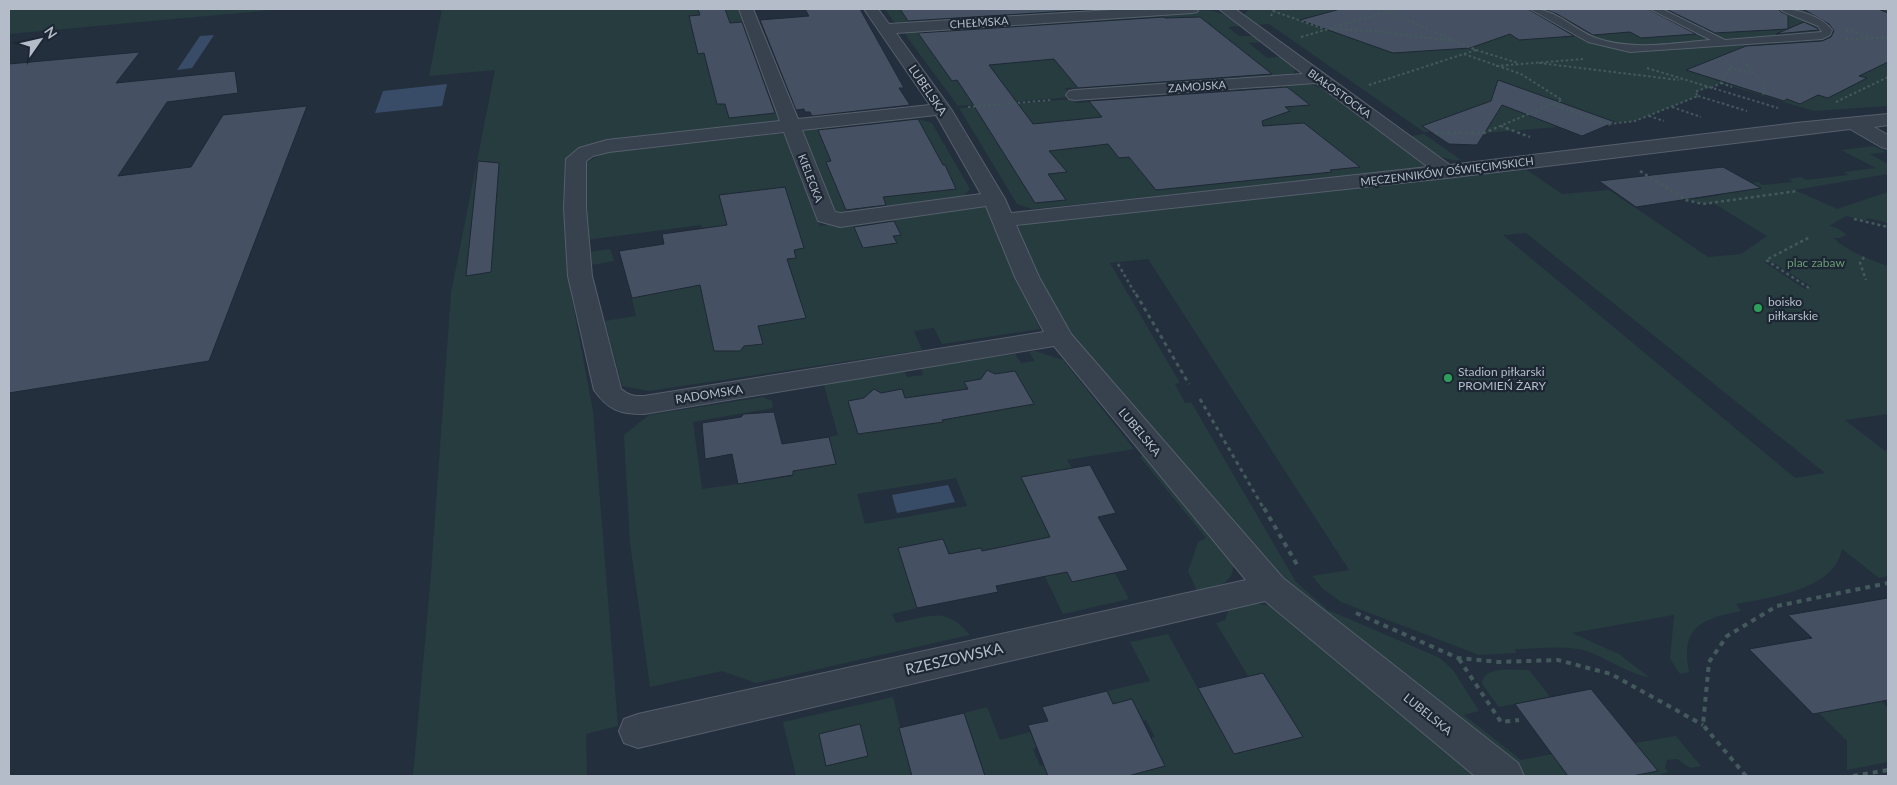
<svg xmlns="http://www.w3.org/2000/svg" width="1897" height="785" viewBox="0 0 1897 785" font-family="Lato,sans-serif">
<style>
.green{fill:#263c3f;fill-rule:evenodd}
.water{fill:#394c67}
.building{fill:#455162;stroke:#1f2835}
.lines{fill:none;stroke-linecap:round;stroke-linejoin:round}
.lane-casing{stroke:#565f6c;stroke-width:2}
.street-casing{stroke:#565f6c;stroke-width:2}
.path-far3{stroke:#44595c;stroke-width:2;stroke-dasharray:2.5 2.5;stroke-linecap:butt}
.path-far2{stroke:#44595c;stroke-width:2.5;stroke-dasharray:3 3;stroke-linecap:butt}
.path-far1{stroke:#44595c;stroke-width:3;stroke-dasharray:4 4;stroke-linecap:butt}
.path{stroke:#44595c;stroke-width:4;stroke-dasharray:5 5;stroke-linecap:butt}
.lane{fill:#38414e;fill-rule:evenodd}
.street{fill:#38414e;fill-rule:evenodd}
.leisure-dot{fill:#2e9e5b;stroke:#1d2633;stroke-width:2}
.labels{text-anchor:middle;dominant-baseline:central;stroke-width:4.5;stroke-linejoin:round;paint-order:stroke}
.far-street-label{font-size:11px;fill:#b4bcc9;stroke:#1d2633}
.street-label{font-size:12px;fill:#b4bcc9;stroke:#1d2633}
.park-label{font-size:12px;fill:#6b9a76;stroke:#1d2633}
.poi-label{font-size:12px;fill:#b4bcc9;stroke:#1d2633;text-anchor:start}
.near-street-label{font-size:15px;fill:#b4bcc9;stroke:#1d2633}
</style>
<rect width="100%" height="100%" fill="#242f3e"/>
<path class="green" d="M22,9H282L9,34V10Z
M442,9H738L781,125L602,145L568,163L567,273L593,411L618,726L586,734L587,776H413L431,574L451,293L495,70L429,76Z
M885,9H1138L900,24L894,22Z
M1249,9H1888V106L1814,111L1721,83L1695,92L1698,96L1635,121L1484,133L1424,132L1269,24L1253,25L1244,14Z
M1209,10L1223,14L1240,26L1228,27L1239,36H1254L1262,42L1249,43L1267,58L1283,56L1296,69L1292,75L1245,80L1239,77L1203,81L1201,80H1190V84L1092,90L1087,87L1065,88L1072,97L958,106L904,33L908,30Z
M1308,83L1324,89L1427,164L1424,169L1032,209L1017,204L959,108L1074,99L1076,103L1262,88L1259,85Z
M913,115L915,118L932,123L970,189L963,197L849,215L833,212L817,173L820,172L817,163H813L801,132L806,129L840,123L841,127L871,123L870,120Z
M784,133L820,226L986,203L1010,265L1040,329L942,344L934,328L914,331L922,350L649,391L622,386L605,321L636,316L632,298L663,292L704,239L701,225L586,240L583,164L604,153Z
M1424,134L1461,160C1441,162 1425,147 1411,136Z
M1874,146L1886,152L1870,154L1888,164V174L1795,190L1837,209L1888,192V223L1867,218L1865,221L1846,216L1829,226L1837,228L1847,235L1840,238H1834C1846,251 1871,260 1888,266V414L1845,420L1885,451L1888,450V576L1879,578L1842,549C1834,591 1770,597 1736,604L1741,611C1702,619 1680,626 1689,672L1680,674L1670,659L1674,615L1572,633L1619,654L1650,678C1628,673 1610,660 1589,652C1566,644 1538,649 1515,649L1516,653L1479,655L1341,602L1322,588L1312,576L1349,570L1148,259L1110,263L1180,383L1175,384L1185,403L1191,402L1296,582L1328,610L1440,658L1453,670L1479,711L1464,715L1521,760L1552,754L1568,776H1525L1279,581L1079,346L1055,311L1038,279L1018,227L1030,222L1527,170L1562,194L1609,190L1708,257L1741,254L1767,236L1713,203C1688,206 1667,188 1647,176L1695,199L1722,195L1717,191C1726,190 1729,194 1740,192L1734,188C1744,187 1750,190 1760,188L1752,183L1758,182L1763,185L1793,182L1789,179L1801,177L1806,180L1848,175L1844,172L1876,168L1841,150ZM1526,233L1825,473L1795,478L1503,235ZM1764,262H1772L1812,287L1805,289Z
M610,249L614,261L592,265L589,252Z
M1035,351L1063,360L1134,449L1067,460L1072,468L1021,478L1072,582L1115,573L1129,599L1063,614L1028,542L982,551L981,548L949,554L943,539L898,548L917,608L892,614L896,623C930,617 945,605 970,635L756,683L722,671L650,687L630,543L624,435L649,415L763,397L772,401L773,408L693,422L702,489L793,476V471L836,464L829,437L838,435L823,382L904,370L907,377L923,375L921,368L1015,354L1021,363L1035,361L1029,352ZM956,478L967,506L865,524L857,494Z
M1143,455L1233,564C1235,585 1213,588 1197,591L1188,571L1198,542L1206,538L1140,457Z
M1252,603L1268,605L1287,616L1482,776H1128L1165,766L1151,738L1155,737L1146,720L1143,721L1132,699L1113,704L1107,691L1150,681L1130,642L1168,634L1234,754L1302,737L1263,673L1248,676L1216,623L1225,620L1230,606Z
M1529,670L1550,697L1499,707L1482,684C1482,665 1516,670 1529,670Z
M893,697L912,776H796L783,722Z
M1881,701L1888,708V762L1847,770V741L1819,713Z
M987,707L1000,740L1030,732L1037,747L1033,749L1040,766L1044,765L1048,776H985L964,713Z
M1676,736L1701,766L1690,768L1677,759L1667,760L1665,768L1669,772L1656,776H1632L1658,771L1635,743Z"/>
<path class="water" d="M214,35L192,68L177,70L200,36Z
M447,84L442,106L375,113L383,91Z
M948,485L955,502L897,513L892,495Z"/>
<path class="building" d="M698,9H725L730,23L742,22L775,113L729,118L725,104H717L704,53L698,54L689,16L700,15Z
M805,9H860L904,88H899L910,105L812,116L810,112H805L804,109L796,110L760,20L809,16Z
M900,9H1101L908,21Z
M1340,9H1528L1574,36L1519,40L1510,34L1470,48L1393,53L1300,20Z
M1544,9H1648L1696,34L1641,38L1630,32L1593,35L1557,14Z
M1666,9H1778L1781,12L1788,15V29L1715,33Z
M1803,9H1878L1888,13V62L1859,76L1867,78L1828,98L1818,95L1800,104L1787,99L1784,101L1686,70L1746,46L1822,41L1831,37L1834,31L1829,24Z
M1164,17L1165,18L1200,17L1272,74L1078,88L1054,59L989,65L1033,124L1102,117L1089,101L1287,87L1310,105L1285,107L1290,111L1262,121L1263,126L1304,123L1360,167L1330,170L1332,172L1156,190L1129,157L1119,158L1108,144L1049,151L1067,172L1048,174L1066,200L1035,203L969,98L957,80L952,81L918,33Z
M1804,22L1817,28L1819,30L1776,34Z
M140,52L116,83L235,71L238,93L167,102L118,176L191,167L223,115L307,106L209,361L9,393V64Z
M1498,80L1615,122L1582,136L1502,105L1477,145L1449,144L1422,126L1491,101Z
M918,119L943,165H945L956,189L883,197L886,205L846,210L826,162L831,161L818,130Z
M478,161L499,163L491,272L466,276Z
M1723,167L1761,188L1636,207L1599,181Z
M785,187L804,248L794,250L796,258L787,259L806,318L758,326L763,344L744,346L740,351H714L700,285L632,298L619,251L664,244L662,234L727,225L719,195Z
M894,221L901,235L893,236L897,243L863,248L854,227Z
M987,370L995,374L1015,371L1034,404L942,420L943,422L858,434L848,401L864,398L874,389L881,393L902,389L905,398L968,389L964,382L981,379Z
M774,412L782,444L829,437L836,464L793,471V475L738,484L732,454L705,459L702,423L741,417L744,414Z
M1090,465L1116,513L1098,517L1128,570L1072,582L1067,572L996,586L998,592L917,608L898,548L943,539L949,554L981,548L982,551L1050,537L1021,477Z
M1888,598V700L1813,714L1749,649L1812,638L1788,615Z
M1263,673L1303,737L1234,754L1198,688Z
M1591,689L1635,743L1658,771L1632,776H1568L1515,704Z
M1107,691L1113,704L1132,699L1165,766L1128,776H1048L1028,725L1048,721L1042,707Z
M964,713L985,776H912L899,728Z
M860,724L868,756L826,766L819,734Z"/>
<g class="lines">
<g class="lane-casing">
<path id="lane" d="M1530,9C1554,7 1574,30 1596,38C1633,51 1673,43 1711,40L1650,9H1662L1725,40L1822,32L1818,26L1782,11L1780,9C1798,9 1821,16 1832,30L1830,35L1822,39L1630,52L1588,42Z"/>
</g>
<g class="street-casing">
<path id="street" d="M739,9H753L798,119L930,105L864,9H878L889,24L1127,9H1199L1197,12L1192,13L896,33L951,109L1005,199L1011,213L1428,167L1316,83L1075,100L1069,99L1066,95L1069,91L1075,90L1303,74L1219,9H1235L1450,165L1796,123L1888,114V125L1874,127L1888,135V149L1881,147L1850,129L1447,178L1016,225L1039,277L1071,334L1283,578L1518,763L1524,776H1475L1265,601L638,748L624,743L619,731L624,719L638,714L1246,580L1054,346L644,414C620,414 608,410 594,390L568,276L564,208L566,159L579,148L607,140L780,121ZM936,115L981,194L841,213L835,212L802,130ZM784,132L818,221L840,227L986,206L1015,277L1044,332L644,396C634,396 629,396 621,389L592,276L586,208V161L593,156L609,152Z"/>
</g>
<path class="path-far3" d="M1499,9H1511
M1273,11L1324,29
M1271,16L1274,9
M1330,29L1375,31L1453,41
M1846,30L1869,36
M1301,37L1396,9
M1846,39L1888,38
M1476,50L1518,63
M1464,54L1521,74L1562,100L1493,129
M1743,60L1764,84L1763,96
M1539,63L1679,80
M1496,66L1583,59
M1647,68L1778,108
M1729,68L1753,73
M1721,83L1732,87
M1369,85L1476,50L1390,12
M1711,88L1721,83L1734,61
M1698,96L1747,111
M1836,102L1888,77
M1552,104L1610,125
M968,107L1051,100
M1672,107L1701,117
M1649,116L1664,121
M1609,124L1635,121L1698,96L1695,92L1708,87
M1501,126L1509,129"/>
<path class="path-far2" d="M1506,128L1530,137
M1435,133H1484L1496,128
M1640,171L1686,200L1703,204L1797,191
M1854,219L1888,227
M1864,257L1860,263L1866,280
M1118,264L1136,295
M1809,288L1766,260L1810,237"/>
<path class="path-far1" d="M1136,294L1189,384
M1200,399L1264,509"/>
<path class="path" d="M1264,508L1299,568
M1356,613L1458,658L1498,662L1558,660L1611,674L1703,725
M1459,659L1501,722L1519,720
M1746,776L1703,725L1709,662L1727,636L1777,606L1888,583
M1853,776L1888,770"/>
<use href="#lane" class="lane"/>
<use href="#street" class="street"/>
</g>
<g class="leisure-dot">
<circle cx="1758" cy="308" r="5"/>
<circle cx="1448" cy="378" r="5"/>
</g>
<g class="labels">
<g class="far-street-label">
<text transform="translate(979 22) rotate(-4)">CHEŁMSKA</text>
<text transform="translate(1197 86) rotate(-4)">ZAMOJSKA</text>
<text transform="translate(1340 93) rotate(36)">BIAŁOSTOCKA</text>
<text transform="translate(1447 171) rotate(-7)">MĘCZENNIKÓW OŚWIĘCIMSKICH</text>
<text transform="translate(811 178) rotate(69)">KIELECKA</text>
</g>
<g class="street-label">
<text transform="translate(928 90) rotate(56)">LUBELSKA</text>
<text transform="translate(709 394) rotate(-9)">RADOMSKA</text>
<text transform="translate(1140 432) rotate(50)">LUBELSKA</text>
<text transform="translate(1428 714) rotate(39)">LUBELSKA</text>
</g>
<g class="park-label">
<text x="1816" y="262">plac zabaw</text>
</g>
<g class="poi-label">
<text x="1768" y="301">boisko<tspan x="1768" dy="14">piłkarskie</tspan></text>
<text x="1458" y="371">Stadion piłkarski<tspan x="1458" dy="14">PROMIEŃ ŻARY</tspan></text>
</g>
<g class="near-street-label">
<text transform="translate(954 658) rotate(-13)">RZESZOWSKA</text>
</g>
</g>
<rect width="1897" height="785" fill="none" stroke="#b4bcc9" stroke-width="20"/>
<g transform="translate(40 40) rotate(56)" stroke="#1d2633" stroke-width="4" paint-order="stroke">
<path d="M0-4L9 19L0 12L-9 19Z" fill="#b4bcc9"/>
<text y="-8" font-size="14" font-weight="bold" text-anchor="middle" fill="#b4bcc9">N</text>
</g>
</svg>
